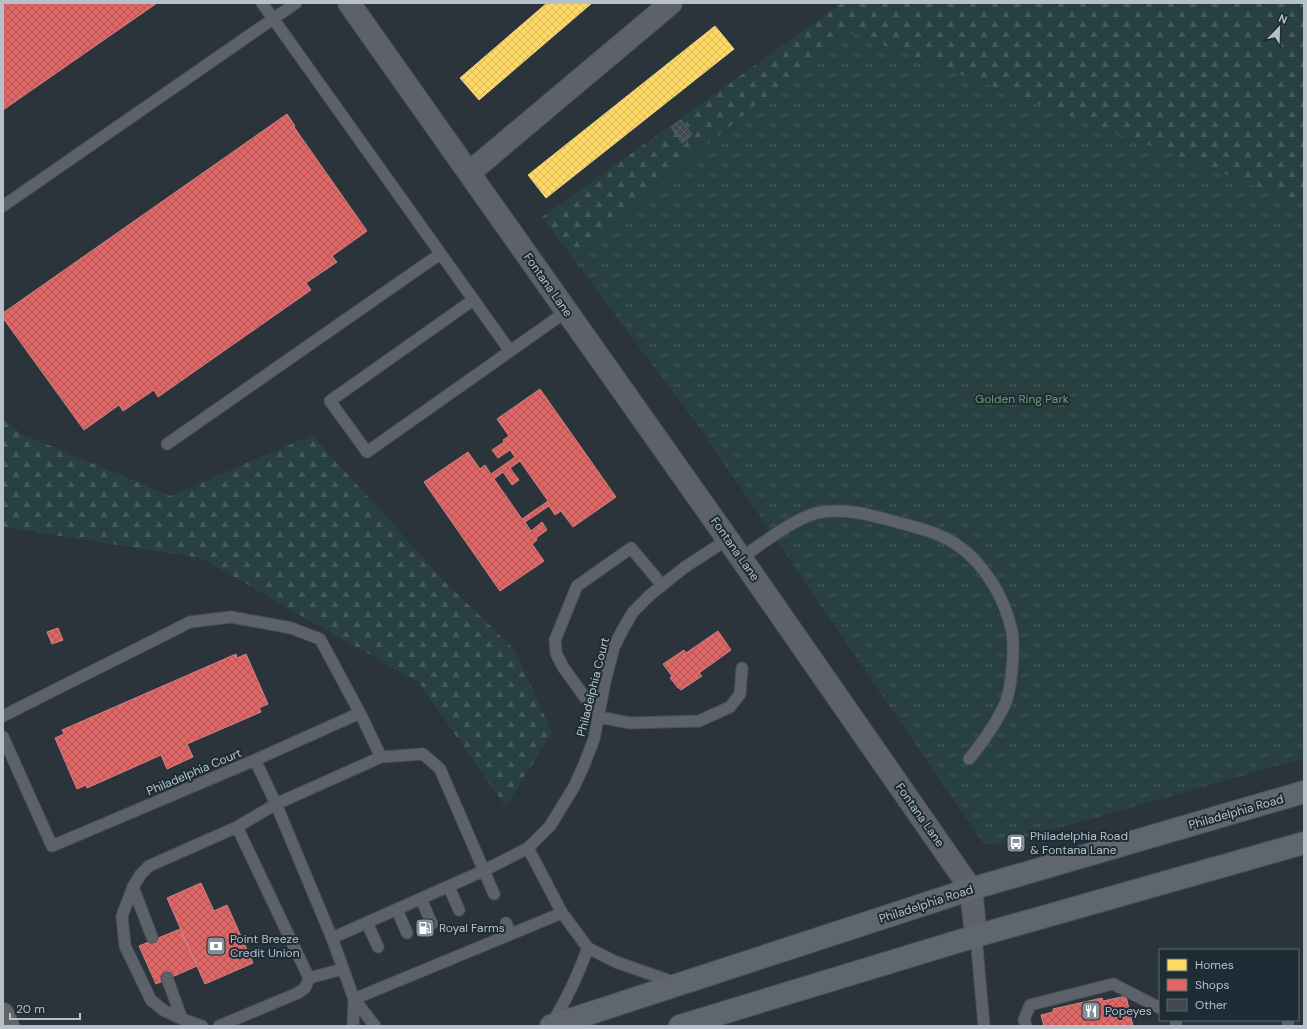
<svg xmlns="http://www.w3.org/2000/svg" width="1307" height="1029" viewBox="0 0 1307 1029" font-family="'DM Sans',sans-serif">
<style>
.forest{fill:url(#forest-firs)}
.park{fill:url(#park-tufts)}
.homes{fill:url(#homes-cross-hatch);stroke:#e9d284}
.shops{fill:url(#shops-cross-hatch);stroke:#d38184;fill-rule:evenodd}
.building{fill:url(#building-cross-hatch);stroke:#535c62}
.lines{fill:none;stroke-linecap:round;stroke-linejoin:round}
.lane-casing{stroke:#495055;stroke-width:13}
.street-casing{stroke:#495055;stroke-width:24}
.secondary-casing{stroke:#495055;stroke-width:24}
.highway-casing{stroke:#485056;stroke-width:24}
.lane{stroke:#5c6268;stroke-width:11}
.street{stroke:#5c6268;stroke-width:22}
.secondary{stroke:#60666d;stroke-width:22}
.highway{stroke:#616568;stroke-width:22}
.labels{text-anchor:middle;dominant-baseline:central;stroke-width:4;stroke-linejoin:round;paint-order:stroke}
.street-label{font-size:12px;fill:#b6c1cb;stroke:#1e2c36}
.park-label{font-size:12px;fill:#6c9d70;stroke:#1e2c36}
.poi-label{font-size:12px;fill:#b6c1cb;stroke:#1e2c36;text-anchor:start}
</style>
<defs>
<pattern id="forest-firs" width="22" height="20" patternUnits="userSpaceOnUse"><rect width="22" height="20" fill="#284040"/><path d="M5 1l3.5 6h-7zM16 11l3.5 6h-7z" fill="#455a5a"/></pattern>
<pattern id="park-tufts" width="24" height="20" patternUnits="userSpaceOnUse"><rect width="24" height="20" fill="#284040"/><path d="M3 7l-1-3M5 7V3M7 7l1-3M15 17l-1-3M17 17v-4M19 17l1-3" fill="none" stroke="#455a5a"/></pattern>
<pattern id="homes-cross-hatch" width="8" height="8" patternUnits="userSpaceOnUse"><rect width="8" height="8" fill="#ffd966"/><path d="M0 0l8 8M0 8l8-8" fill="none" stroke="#d7b95e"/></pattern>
<pattern id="shops-cross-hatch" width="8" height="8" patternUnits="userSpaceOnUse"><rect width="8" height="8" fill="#e06666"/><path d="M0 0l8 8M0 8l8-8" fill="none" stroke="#ad595a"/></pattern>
<pattern id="building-cross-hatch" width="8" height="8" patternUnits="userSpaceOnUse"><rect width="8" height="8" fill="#41484e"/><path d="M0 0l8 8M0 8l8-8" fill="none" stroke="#5a6166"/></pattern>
</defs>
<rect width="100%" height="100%" fill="#2b343b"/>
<path class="forest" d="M842,3H1304V245L699,427L542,217Z
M3,419L22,434L171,496L312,435L444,581L514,649L552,732L506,807L419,683L201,558L3,527Z"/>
<path class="park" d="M846,31L1304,204V758L999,845L983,843L699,427L572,256Z"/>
<path class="homes" d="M547,3H592L479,100L460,78Z
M715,26L734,49L546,198L528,175Z"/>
<path class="shops" d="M3,3H157L3,110Z
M287,114L295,126L294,127L367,231L332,256L337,262L306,283L311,290L158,397L154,390L123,411L119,405L84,430L3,318V313Z
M540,389L616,497L573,527L561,511L555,515L549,506L525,522L531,531L542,522L547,530L536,538L537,540L532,544L544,561L500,591L424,482L468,452L480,469L485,465L491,474L515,457L510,450L498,458L492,450L504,442L503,440L509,436L497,419ZM520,461L548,501L522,519L494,479L503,472L512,485L519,480L510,468Z
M58,628L63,640L52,644L47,632Z
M718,631L731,650L699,673L702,676L681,690L679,688H678L670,678L672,676L663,664L684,650L686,653Z
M236,654L237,658L246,654L268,704L259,708L261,712L187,744L193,757L167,769L161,755L87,788L86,785L77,789L55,738L64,734L62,730Z
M201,883L214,911L227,905L253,963L205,984L167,898Z
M180,929L197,966L156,984L139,946Z
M1126,996L1133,1026H1044L1041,1015L1053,1012V1009L1102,998L1103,1001Z"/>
<path class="building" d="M681,120L692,135L682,143L671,127Z"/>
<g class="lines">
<g class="lane-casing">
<path id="lane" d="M262,3L510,351
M3,206L296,3
M473,300L330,401L367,452L567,311
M167,444L440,254
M741,558C762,544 798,515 822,512C849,508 874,516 900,523C919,528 939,533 956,544C985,564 1005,598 1012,632C1014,643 1013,656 1012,668C1011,680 1010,693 1005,704C996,724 983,742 969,759
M662,585L631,548L577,586L555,640L556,653L563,667L599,717L630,723L699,721L730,707L740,694L742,668
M3,716L190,622L231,617L291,628L320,639L360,713L381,757L423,754L440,769L494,894
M3,737L52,846L255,760L360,713
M255,760L276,804L332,938L483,871L528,848L550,826L574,787L584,765L594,739L605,682L614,647L623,629L633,612L650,595L685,567L728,539
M528,848L562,913L588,948L616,962L676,983
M133,887L152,937
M449,887L459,910
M421,899L432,924
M397,910L407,933
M367,923L378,947
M506,923L511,934
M976,936L984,1026
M332,938L354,999L562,913
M343,969L309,978L237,827L276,804L381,757
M167,978L182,1019
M552,1023C567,999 578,975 588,948
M202,1026L182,1019L163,1010L151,1000L125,946L122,916L133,887L141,874L149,866L237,827
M219,1026L298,993L305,988L309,978
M353,1026L354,999L375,1026
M1026,1026L1024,1020L1030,1005L1113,984L1160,1008
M1176,1026V1020
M1288,1026V1020"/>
</g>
<g class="street-casing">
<path id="street" d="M349,3L741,558L971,889L976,936
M469,173L671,3"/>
</g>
<g class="secondary-casing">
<path id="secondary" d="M551,1026L971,889L1304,792
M680,1026L976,936L1304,843"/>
</g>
<g class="highway-casing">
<path id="highway" d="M3,1014L8,1026"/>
</g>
<use href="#lane" class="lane"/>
<use href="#street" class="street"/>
<use href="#secondary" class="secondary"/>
<use href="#highway" class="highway"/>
</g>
<defs>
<g id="bus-square" transform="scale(1)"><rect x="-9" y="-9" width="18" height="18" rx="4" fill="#859099" stroke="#1e2c36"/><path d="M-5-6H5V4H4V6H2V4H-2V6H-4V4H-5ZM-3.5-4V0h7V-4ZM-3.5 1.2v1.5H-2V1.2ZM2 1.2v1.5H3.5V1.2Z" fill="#fff"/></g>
<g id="fuel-square" transform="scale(1)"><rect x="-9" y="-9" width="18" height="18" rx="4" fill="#859099" stroke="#1e2c36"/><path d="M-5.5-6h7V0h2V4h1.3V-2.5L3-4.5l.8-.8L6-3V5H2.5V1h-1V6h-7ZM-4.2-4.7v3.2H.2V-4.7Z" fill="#fff"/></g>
<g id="bank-square" transform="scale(1)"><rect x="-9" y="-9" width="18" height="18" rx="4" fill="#859099" stroke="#1e2c36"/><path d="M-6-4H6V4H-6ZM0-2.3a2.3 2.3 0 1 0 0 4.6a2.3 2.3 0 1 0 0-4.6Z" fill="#fff"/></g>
<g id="restaurant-square" transform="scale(1)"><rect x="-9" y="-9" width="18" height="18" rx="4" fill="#859099" stroke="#1e2c36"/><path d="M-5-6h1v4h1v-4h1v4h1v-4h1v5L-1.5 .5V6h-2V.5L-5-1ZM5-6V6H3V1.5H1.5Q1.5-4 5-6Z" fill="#fff"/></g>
</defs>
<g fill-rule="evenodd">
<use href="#bus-square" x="1016" y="843"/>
<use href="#fuel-square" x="425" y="928"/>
<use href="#bank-square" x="216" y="946"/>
<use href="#restaurant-square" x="1091" y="1011"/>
</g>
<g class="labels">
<g class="street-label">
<text transform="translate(548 285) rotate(55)">Fontana Lane</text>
<text transform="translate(735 549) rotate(55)">Fontana Lane</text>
<text transform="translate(593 687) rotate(-76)">Philadelphia Court</text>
<text transform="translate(194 772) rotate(-23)">Philadelphia Court</text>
<text transform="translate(1236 812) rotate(-16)">Philadelphia Road</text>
<text transform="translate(920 815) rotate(55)">Fontana Lane</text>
<text transform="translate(926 904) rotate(-18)">Philadelphia Road</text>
</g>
<g class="park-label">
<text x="1022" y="399">Golden Ring Park</text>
</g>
<g class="poi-label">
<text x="1030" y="836">Philadelphia Road<tspan x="1030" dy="14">&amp; Fontana Lane</tspan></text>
<text x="439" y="928">Royal Farms</text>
<text x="230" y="939">Point Breeze<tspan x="230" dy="14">Credit Union</tspan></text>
<text x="1105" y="1011">Popeyes</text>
</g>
</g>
<rect width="1307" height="1029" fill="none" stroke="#b6c1cb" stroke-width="8"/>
<rect x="1159" y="949" width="140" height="72" fill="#1e2c36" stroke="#5b6872"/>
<rect x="1167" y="959" width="20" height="12" fill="#ffd966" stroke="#5b6872"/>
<text x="1195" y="969" font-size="12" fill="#b6c1cb">Homes</text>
<rect x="1167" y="979" width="20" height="12" fill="#e06666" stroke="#5b6872"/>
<text x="1195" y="989" font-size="12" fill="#b6c1cb">Shops</text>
<rect x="1167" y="999" width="20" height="12" fill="#41484e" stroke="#5b6872"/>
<text x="1195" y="1009" font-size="12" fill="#b6c1cb">Other</text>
<g transform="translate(1279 28) rotate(23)" stroke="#1e2c36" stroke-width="3" paint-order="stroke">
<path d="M0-3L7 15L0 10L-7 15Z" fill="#b6c1cb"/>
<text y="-6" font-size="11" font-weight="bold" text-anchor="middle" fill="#b6c1cb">N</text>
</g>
<path d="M10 1013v6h70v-6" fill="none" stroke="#b6c1cb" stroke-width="2"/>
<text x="16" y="1013" font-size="12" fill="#b6c1cb" stroke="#1e2c36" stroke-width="3" paint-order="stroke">20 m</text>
</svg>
